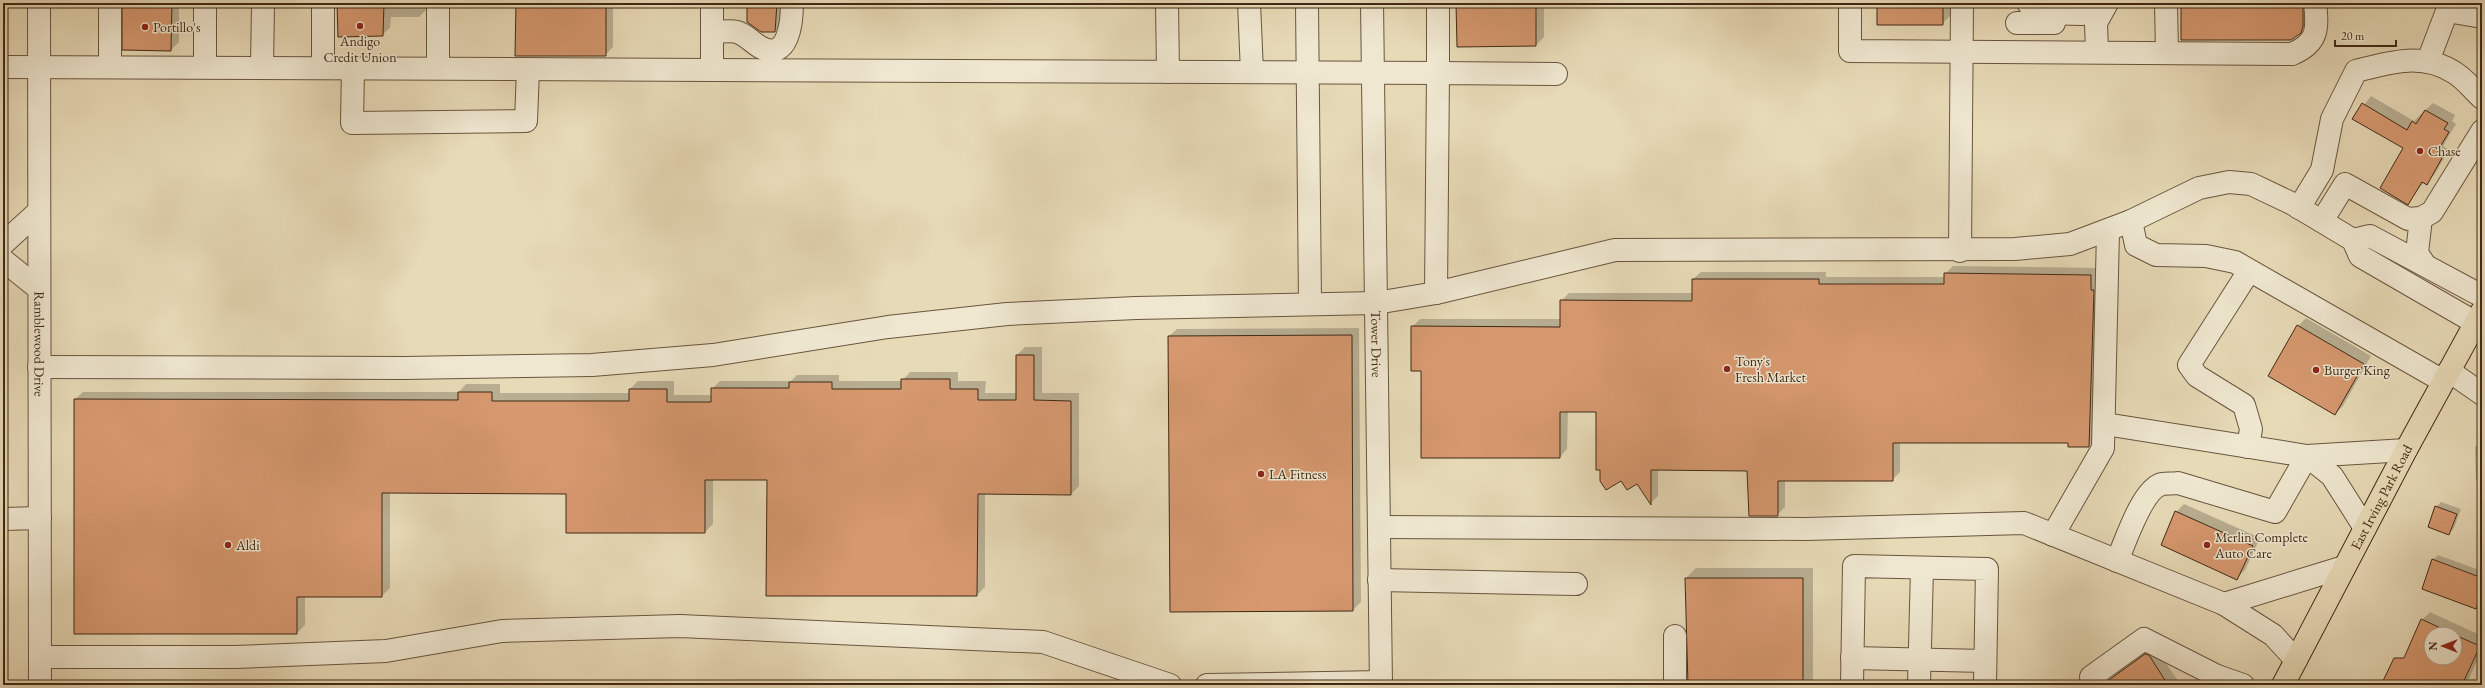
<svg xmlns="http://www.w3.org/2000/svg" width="2485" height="688" viewBox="0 0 2485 688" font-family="'EB Garamond',serif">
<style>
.shadow{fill:#0003;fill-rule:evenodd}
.building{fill:#d6986f;stroke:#402915}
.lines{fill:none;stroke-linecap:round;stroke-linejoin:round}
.minor-casing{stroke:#6a553e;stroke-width:24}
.major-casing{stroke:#402915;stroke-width:24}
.minor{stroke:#efe7d0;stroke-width:22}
.major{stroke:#e7dab7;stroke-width:22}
.poi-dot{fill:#8f2418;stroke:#efe7d0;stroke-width:1.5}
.labels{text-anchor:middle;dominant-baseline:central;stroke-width:3;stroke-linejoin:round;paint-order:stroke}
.poi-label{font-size:14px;fill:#402915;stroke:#efe7d0;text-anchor:start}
.street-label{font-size:14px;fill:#402915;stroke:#efe7d0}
</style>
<rect width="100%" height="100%" fill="#e7dab7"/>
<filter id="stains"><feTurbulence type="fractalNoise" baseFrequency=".005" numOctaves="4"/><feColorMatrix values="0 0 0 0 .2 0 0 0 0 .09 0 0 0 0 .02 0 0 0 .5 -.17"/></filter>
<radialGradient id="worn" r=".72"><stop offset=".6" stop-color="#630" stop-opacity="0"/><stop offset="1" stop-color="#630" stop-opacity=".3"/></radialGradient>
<path class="shadow" d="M122,3H179V42L171,50Z
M338,3H427V9L419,17H391L390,28L382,35Z
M517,3H613V47L605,55Z
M747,3H783V24L775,31Z
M1457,3H1544V37L1536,45Z
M1878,3H1950V16L1942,24Z
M2182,3H2311L2310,21L2302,29Z
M2371,96L2414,121L2433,103L2455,115L2452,121L2456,124L2443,146L2449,150L2434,175L2426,183L2424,182L2408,203L2404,148L2354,118Z
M1953,266L2098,268L2097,438L2089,446L2069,442H1900V472L1892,480H1785V507L1777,515L1748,470L1658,469V496L1651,503L1597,411H1568L1567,449L1560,457L1422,370L1412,327L1420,319H1561V301L1569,293H1693V279L1701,272H1826V277H1945V274Z
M2306,318L2371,356L2343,406L2335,414L2298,326Z
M1359,328L1361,602L1353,610L1169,336L1177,329Z
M1025,347H1042V393H1079V486L1071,494L985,493V587L977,595H767L768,479H713V524L705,532H567V493L390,492V588L382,596H305V625L297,633L75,399L83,392H459L466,384H500V393H630V389L638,381H674V395H712V389L720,381H791L797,375H839V381H902L910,372H958V381H986L985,393H1017V355Z
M2482,441V481H2476L2475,447Z
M2441,502L2461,509L2454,528L2449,533L2436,507Z
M2184,504L2260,538L2245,570L2237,578L2176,512Z
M2438,555L2482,571V599L2475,608L2433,560Z
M1696,568H1813V685H1688L1686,578Z
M2430,612L2482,636V650L2466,685H2383L2403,661L2422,620ZM2431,634H2455V658H2431Z
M2154,646L2181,685H2113L2110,680L2118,672Z"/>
<path class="building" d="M122,3H172L171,51L122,50Z
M337,3H384L383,36L338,37Z
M516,3H606V56H515Z
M747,3H777L775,32H761L747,22Z
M1456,3H1536V46L1457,47Z
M1877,3H1943V25H1877Z
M2181,3H2303V26L2301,33L2291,40H2181Z
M2362,103L2407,130L2412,121L2416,124L2425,110L2448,123L2444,129L2449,132L2436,154L2442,158L2427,185L2422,182L2408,205L2380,188L2403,148L2352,119Z
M1944,273L2091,275V290H2094L2089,447H2068V443H1893V481H1778V516H1749L1747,471L1651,470V505L1637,484L1627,490L1621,481L1606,490L1600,481V470H1596V412H1560V458H1421V371H1411V326L1560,327V300L1692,301V279H1819V284H1944Z
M2297,325L2364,364L2335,415L2268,376Z
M1352,335L1353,611L1170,612L1168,336Z
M1016,355H1034V400L1071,401V495L978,494L977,596H766L767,480H705V533H566V494L382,493V597H297V634H74V399L458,400V392H492V401H629V389H667V402H711V388H789V382H832V389H901V379H950V389H978V400H1016Z
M2435,506L2457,514L2449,535L2428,527Z
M2175,511L2253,546L2237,580L2161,545Z
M2432,559L2482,578V592L2476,609L2422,589Z
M1685,578H1803V685H1688Z
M2421,619L2454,634H2431V658H2455V635L2480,646L2462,685H2381L2394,658H2404Z
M2145,654L2149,655L2168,685H2112L2109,680Z"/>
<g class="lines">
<g class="minor-casing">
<g id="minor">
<path id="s1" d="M39,3L40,685"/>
<path d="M110,3V67"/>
<path d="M438,3V68"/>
<path d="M1167,3L1168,72"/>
<path d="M1249,3L1252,72"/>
<path d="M1307,3L1310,304"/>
<path id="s2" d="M1372,3L1381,685"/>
<path d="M1850,3V51L2292,54C2318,43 2318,29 2315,3"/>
<path d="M2028,3L2036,13L2083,14L2090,12L2097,3"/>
<path d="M2166,3L2167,53"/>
<path d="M2447,11L2482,17"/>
<path d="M2017,23H2054"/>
<path d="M712,32C719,32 730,30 737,32C745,34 753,43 760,47C789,63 792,20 792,3"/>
<path d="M2097,52L2096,23L2107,3"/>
<path d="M2428,61L2447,11V3"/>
<path d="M3,67L1438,73V3"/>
<path d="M205,67V3"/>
<path d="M262,68L263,3"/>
<path d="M323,68V3"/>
<path d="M353,68L352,123L526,121L528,69"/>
<path d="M712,70V3"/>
<path d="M2299,208L2322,170L2332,119L2356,71C2390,62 2423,52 2455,73C2465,79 2473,90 2482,98"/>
<path d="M2421,218L2417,253L2425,265"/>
<path d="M2131,221L2136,245L2156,255L2206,256L2235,262L2443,381"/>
<path d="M2322,221L2345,184L2408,219L2421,218L2432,212L2482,131"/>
<path d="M2353,240L2370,236L2482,296"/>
<path d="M3,244L39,211"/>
<path d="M1960,251L1962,3"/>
<path d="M3,260L39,289"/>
<path d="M1436,293L1438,73L1556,74"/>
<path d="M39,367L404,368L592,365L713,355L888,327L1007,314L1136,308L1376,303L1436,293L1615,250L2015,249L2070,244L2131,221L2199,188L2229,182L2251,184L2293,204L2353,240L2360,256L2476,323"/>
<path d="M2449,371L2482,394"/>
<path d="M2105,424L2307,456L2406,450"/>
<path d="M2248,447L2251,429L2244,405L2197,376L2189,365L2249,271"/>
<path d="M2307,456L2332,476L2365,528"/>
<path d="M3,519L40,518"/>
<path d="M1379,527L1806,529L2024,523L2224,604"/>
<path d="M2053,535L2103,448L2108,231"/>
<path d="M2117,561C2125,543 2142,489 2162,484C2167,483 2173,484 2178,483L2275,512L2307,456"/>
<path d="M1379,580L1576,584"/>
<path d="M40,657H235L386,651L502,631L680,626L1043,642L1170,685"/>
<path d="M1852,658L1985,661"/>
<path d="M2296,660L2273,635L2224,604L2344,567"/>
<path d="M1207,685L1381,682"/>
<path d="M1675,685V636"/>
<path d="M1852,685L1854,566L1987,569L1985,685"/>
<path d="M1919,685L1922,568"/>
<path d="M2096,685L2091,677L2144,639L2217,676"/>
<path d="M2213,685L2217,676L2243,685"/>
</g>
</g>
<g class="major-casing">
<g id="major">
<path id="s3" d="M2283,685L2406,450L2482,311"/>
</g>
</g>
<use href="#minor" class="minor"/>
<use href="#major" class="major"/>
</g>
<g class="poi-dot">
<circle cx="360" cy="26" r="4"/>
<circle cx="145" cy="27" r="4"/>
<circle cx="2420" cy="151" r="4"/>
<circle cx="1727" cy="369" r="4"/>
<circle cx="2316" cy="370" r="4"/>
<circle cx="1261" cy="474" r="4"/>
<circle cx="228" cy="545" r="4"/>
<circle cx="2207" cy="545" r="4"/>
</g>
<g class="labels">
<g class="poi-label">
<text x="153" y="27">Portillo's</text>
<text x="360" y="41" text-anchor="middle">Andigo<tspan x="360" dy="16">Credit Union</tspan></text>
<text x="2428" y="151">Chase</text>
<text x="1735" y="361">Tony's<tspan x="1735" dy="16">Fresh Market</tspan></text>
<text x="2324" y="370">Burger King</text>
<text x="1269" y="474">LA Fitness</text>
<text x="2215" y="537">Merlin Complete<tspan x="2215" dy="16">Auto Care</tspan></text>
<text x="236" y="545">Aldi</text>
</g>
<g class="street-label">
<text stroke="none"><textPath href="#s1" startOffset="341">Ramblewood Drive</textPath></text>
<text stroke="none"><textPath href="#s2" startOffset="341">Tower Drive</textPath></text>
<text stroke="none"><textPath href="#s3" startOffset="212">East Irving Park Road</textPath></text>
</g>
</g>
<rect width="2485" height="688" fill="none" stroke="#e7dab7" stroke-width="16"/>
<rect x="4" y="4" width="2477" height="680" fill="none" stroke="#402915" stroke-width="2"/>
<rect x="8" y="8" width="2469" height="672" fill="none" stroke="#402915"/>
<g transform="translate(2443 646) rotate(270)"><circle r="19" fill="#efe7d0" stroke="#a99b85"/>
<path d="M0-3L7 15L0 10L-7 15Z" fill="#8f2418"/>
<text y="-6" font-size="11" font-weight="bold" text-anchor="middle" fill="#402915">N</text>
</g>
<path d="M2335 40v6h61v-6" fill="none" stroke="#402915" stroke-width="2"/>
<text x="2341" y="40" font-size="12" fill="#402915" stroke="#efe7d0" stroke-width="3" paint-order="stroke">20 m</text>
<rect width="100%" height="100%" filter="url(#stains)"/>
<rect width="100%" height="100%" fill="url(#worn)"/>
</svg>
